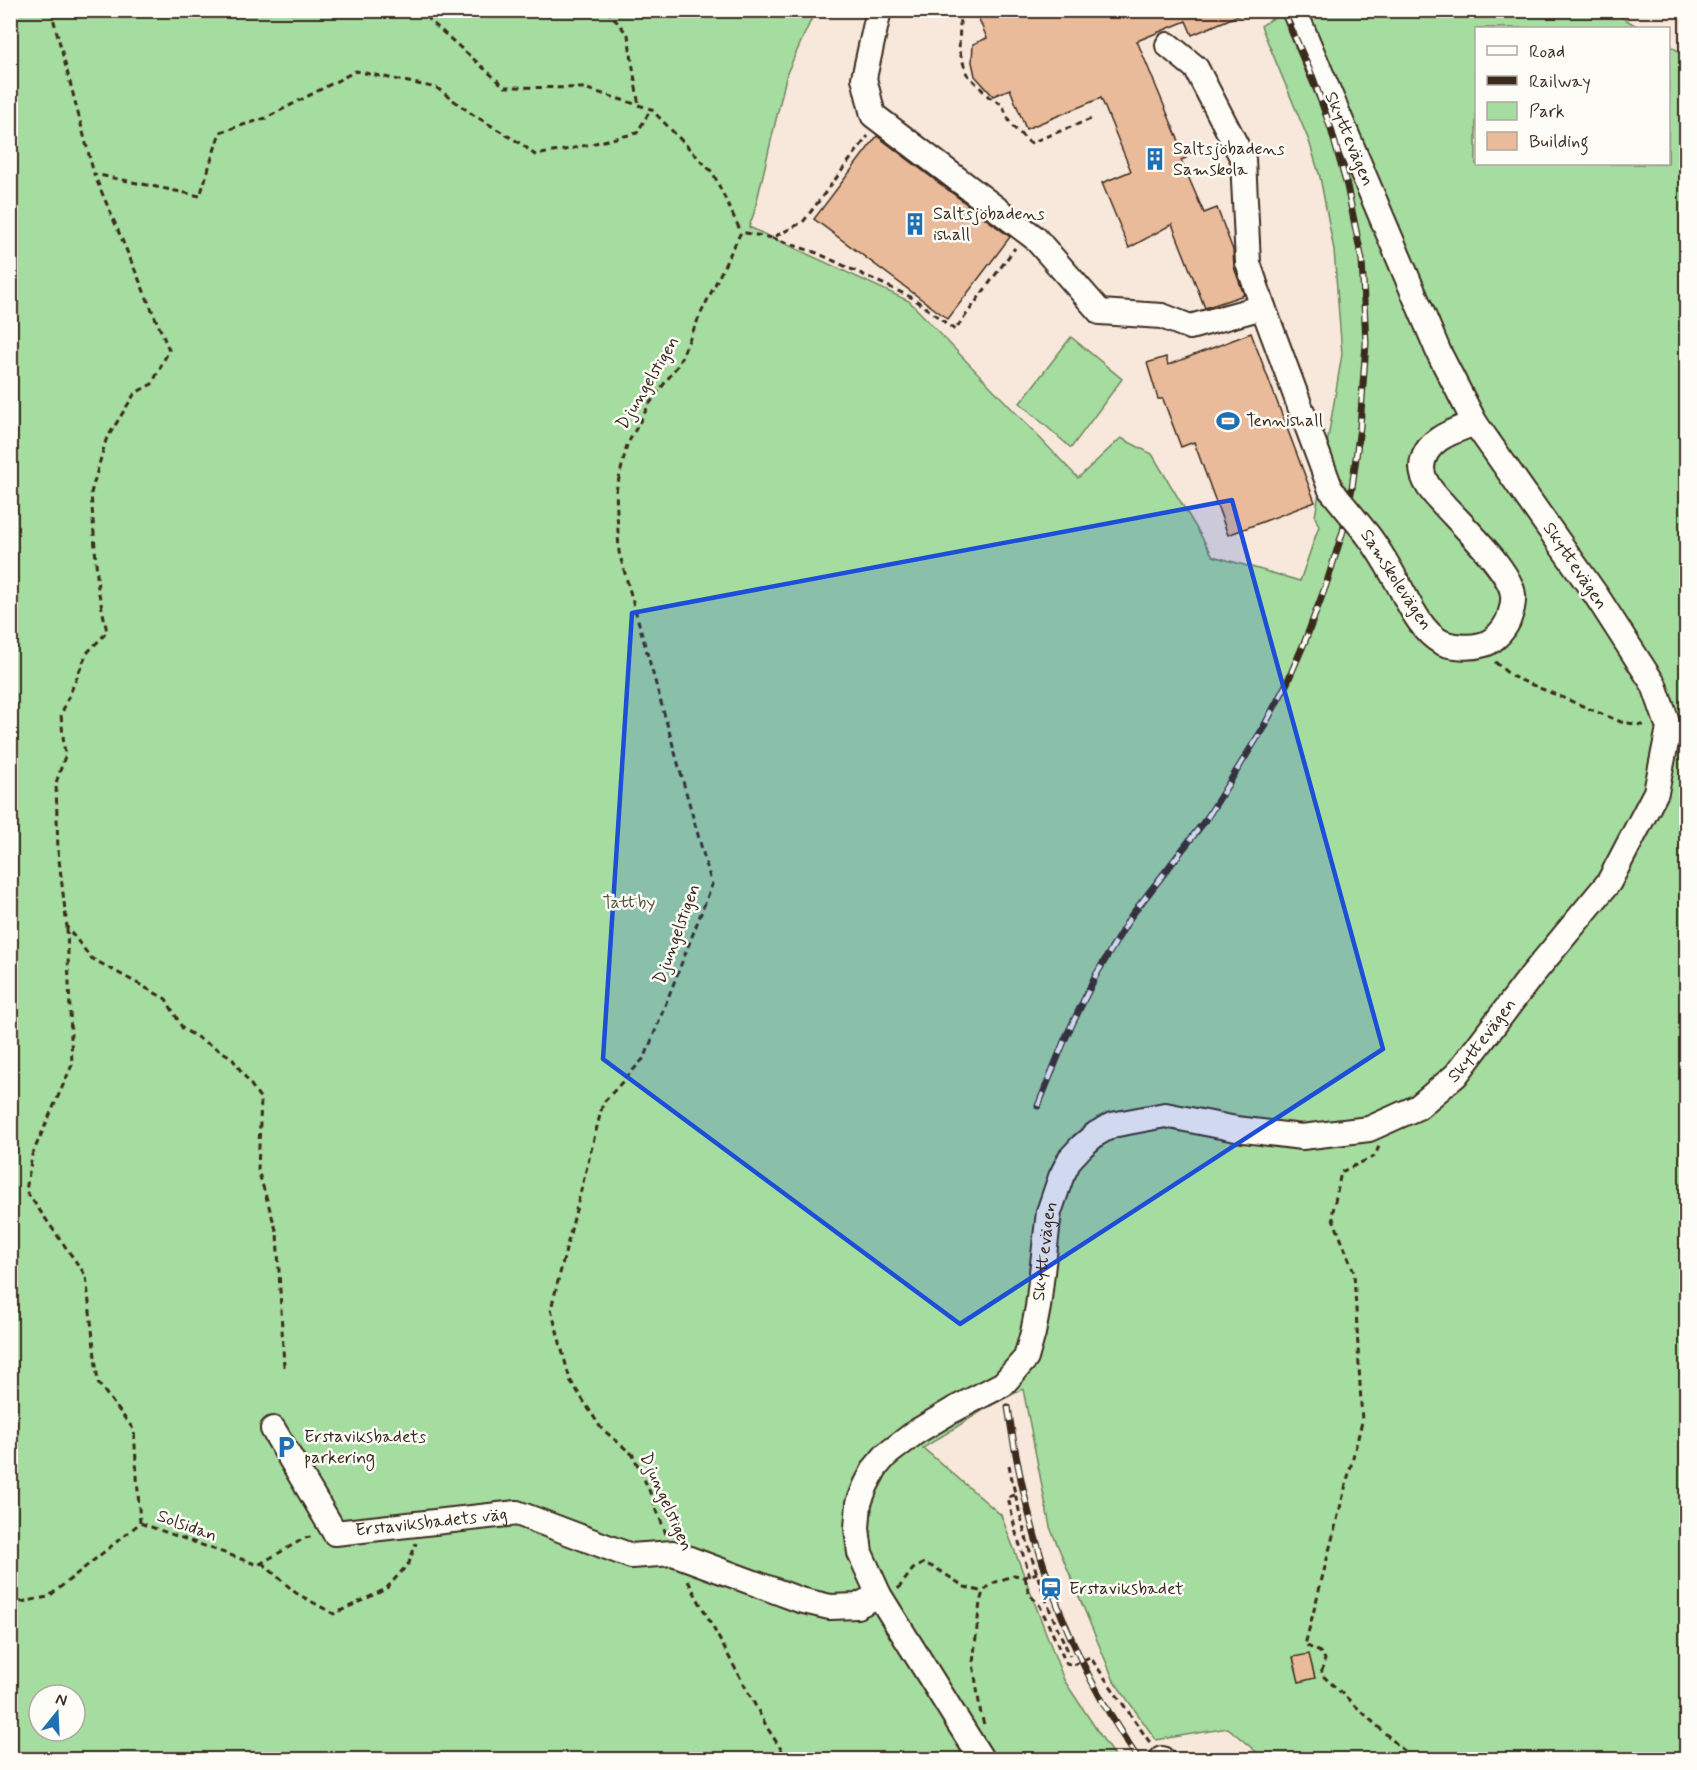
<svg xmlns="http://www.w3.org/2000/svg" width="1697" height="1770" viewBox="0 0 1697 1770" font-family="Mynerve,sans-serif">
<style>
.green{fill:#a5dc9f;stroke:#70835e;stroke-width:1.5;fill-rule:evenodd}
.building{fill:#e9bb9a;stroke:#3b2a1e;stroke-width:1.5}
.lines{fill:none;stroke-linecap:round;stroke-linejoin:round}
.minor-casing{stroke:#3b2a1e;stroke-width:28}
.path{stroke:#3b2a1e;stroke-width:3;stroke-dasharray:6 4.5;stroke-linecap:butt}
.minor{stroke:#fdfcf7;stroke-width:24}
.rail-casing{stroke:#3b2a1e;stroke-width:7}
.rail{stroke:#fdfcf7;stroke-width:4.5;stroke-dasharray:14;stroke-linecap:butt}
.minor-bridge-casing{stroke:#3b2a1e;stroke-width:28;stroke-linecap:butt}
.minor-bridge{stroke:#fdfcf7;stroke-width:24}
.marked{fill:#1d4ed8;fill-opacity:0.2;stroke:#1d4ed8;stroke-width:4.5;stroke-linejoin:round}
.labels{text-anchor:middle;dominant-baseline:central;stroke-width:5;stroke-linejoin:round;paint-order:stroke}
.street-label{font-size:18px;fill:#3b2a1e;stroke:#fdfcf7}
.poi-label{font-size:18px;fill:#3b2a1e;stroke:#fdfcf7;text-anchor:start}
.park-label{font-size:18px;fill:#56563e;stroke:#fdfcf7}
</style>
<rect width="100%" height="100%" fill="#f7e8db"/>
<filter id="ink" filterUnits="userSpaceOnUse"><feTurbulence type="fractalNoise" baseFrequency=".0167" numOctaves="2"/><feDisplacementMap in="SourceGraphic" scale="12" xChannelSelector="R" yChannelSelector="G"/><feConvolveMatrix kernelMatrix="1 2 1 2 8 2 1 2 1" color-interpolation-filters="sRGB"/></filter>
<g filter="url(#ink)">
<path class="green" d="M1291,10H1610L1640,28H1476V164H1668L1669,45L1686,56V1759L1266,1760L1228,1728L1156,1740L1114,1681L1050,1527L1023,1389L988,1407L923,1448L1001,1515L1064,1680L1116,1759L11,1760V11H815L787,73L754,213L749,227L909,301L1078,478L1121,438L1152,454L1213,556L1300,581L1319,526L1315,517L1342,354L1334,250L1320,177L1309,141L1261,26L1270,20ZM39,1695H75V1731H39Z
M1071,337L1122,379L1071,448L1020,403Z"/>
<path class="building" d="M975,10H1251L1192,35L1186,21L1137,41L1186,158L1181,160L1204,213L1217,208L1233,250L1234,267L1244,295L1205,308L1172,224L1129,248L1102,183L1131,171L1101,98L1026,129L1010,89L993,96L975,76L972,62L973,44L987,38Z
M877,136L1010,237L948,319L814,219Z
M1251,333L1315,502L1228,535L1194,442L1181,447L1163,399H1158L1147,363L1166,357L1168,365Z
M1309,1654L1315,1678L1299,1682L1293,1657Z"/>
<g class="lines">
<g class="minor-casing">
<g id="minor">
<path d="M879,10L864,78L873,115L1035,238L1100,312L1162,316L1190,327L1263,307L1331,490"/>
<path d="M1168,45L1196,68L1243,159L1248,263L1263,307"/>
<path d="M1367,534C1378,548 1387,564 1396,580C1407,599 1420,631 1441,642C1451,647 1470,648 1481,645C1492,643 1503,632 1508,621C1511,613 1514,604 1513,595C1511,571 1461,524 1444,505C1434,494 1422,482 1422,467C1424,439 1454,431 1475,423"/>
<path id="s1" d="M273,1429L335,1533L517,1513L631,1556L673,1553L800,1600L830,1607L857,1606L879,1595"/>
<path d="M1162,1759V1760"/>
<path id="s2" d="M982,1760L879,1595L860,1553L857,1528L859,1503L866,1485L875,1468L886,1455L916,1432L953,1410L1003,1384L1026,1358L1033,1333L1038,1307L1049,1212L1061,1177L1070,1159L1082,1146L1096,1134L1112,1125L1165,1115L1236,1129L1302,1137L1369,1129L1418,1107L1456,1075L1532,975L1609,882L1656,792L1669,728L1654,685L1596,595L1475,423L1439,353L1294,10"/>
</g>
</g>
<path class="path" d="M51,10L94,174
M418,10L505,87L584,88L651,109L713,173L741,232
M607,10L628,35L639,107
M957,10L960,23L959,50L967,74L989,97L1002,104L1011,125L1030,143L1091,119
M772,238L817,253L913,298L955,330L1015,248
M1495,662L1511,676L1621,722L1648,726
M67,928L72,1065L32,1155L26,1191L86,1276L98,1383L134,1430L140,1523
M1379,1146L1375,1156L1341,1172L1332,1216L1354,1272L1362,1422L1305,1645L1320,1652L1325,1659L1321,1674L1414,1760
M284,1367L277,1233L258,1170L261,1099L231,1057L183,1029L166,999L91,958L67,927L58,851L56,783L65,756L61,715L87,653L107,632L98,589L91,493L106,440L135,393L152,384L169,350L94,174L200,196L220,132L266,118L356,71L437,88L472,114L523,145L535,155L570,149L637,133L651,109
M1009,1465C1018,1510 1030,1556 1046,1600C1053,1619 1062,1637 1070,1656
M1015,1495L1008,1497L1016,1533L1030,1576
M666,1534L649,1490L633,1455L601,1428L570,1380L551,1309L603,1103L645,1057L712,885L619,552L616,491L627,445L650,403L678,365L701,313L741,232L772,238L803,222L868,136
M262,1563L296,1593L334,1614L386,1589L409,1563L416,1543
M1025,1577L1029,1594L1040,1606L1066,1663L1073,1665L1090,1657L1151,1744
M688,1581L768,1729L788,1760
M898,1589L913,1569L924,1563L937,1569L965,1587L983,1592
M10,1604L48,1597L140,1523L258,1565L305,1538L315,1536
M984,1724L981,1715L973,1663L980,1602L983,1592L991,1584L1014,1575L1025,1577L1037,1573"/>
<use href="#minor" class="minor"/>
<g class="rail-casing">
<path id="rail" d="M1038,1106L1065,1039L1096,975L1131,916L1207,818L1262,730L1287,683L1305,641L1326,585L1343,531L1352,488L1360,427L1366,343L1362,260L1347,186L1331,129L1313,78L1283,10
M1008,1407C1027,1537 1064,1651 1139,1760"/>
</g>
<use href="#rail" class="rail"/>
<g class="minor-bridge-casing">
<path id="minor-bridge" d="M1331,490L1367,534"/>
</g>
<use href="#minor-bridge" class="minor-bridge"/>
</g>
</g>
<path class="marked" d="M1232,500L1383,1049L960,1324L603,1059L632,613Z"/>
<defs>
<g id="building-bare" transform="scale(1.8)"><path d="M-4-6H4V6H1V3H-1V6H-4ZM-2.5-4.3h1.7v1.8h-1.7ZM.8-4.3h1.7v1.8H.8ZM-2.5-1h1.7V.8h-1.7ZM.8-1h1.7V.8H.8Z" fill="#1f6fb2" stroke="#fdfcf7" stroke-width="2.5" paint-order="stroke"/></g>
<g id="stadium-bare" transform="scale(1.8)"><path d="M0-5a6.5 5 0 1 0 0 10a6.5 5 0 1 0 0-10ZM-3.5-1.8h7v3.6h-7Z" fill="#1f6fb2" stroke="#fdfcf7" stroke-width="2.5" paint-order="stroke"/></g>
<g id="parking-bare" transform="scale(1.8)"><path d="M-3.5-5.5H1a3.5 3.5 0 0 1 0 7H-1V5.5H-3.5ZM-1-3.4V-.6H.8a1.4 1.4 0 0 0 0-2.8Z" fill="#1f6fb2" stroke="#fdfcf7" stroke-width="2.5" paint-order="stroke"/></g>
<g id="station-bare" transform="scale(1.8)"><path d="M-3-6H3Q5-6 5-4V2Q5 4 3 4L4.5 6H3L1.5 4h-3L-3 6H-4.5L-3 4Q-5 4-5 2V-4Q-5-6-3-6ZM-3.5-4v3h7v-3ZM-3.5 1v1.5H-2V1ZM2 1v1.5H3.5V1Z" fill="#1f6fb2" stroke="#fdfcf7" stroke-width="2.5" paint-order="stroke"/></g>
</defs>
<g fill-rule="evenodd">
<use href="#building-bare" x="1155" y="159"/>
<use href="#building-bare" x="915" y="224"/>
<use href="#stadium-bare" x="1228" y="421"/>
<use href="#parking-bare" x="286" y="1447"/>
<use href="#station-bare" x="1051" y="1589"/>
</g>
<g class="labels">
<g class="street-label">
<text transform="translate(1349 139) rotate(67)">Skyttevägen</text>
<text transform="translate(648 383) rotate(-59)">Djungelstigen</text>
<text transform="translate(1575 566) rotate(56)">Skyttevägen</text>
<text transform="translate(1396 580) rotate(57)">Samskolevägen</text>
<text transform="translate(677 934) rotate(-70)">Djungelstigen</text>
<text stroke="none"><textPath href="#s2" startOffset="1185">Skyttevägen</textPath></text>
<text stroke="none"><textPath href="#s2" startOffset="627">Skyttevägen</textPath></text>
<text transform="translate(666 1502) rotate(66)">Djungelstigen</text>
<text stroke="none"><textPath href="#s1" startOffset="218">Erstaviksbadets väg</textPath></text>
<text transform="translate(187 1526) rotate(20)">Solsidan</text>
</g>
<g class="poi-label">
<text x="1173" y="149">Saltsjöbadens<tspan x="1173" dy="21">Samskola</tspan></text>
<text x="933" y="214">Saltsjöbadens<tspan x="933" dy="21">ishall</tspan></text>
<text x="1246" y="421">Tennishall</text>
<text x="304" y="1437">Erstaviksbadets<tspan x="304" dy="21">parkering</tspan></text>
<text x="1069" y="1589">Erstaviksbadet</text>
</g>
<g class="park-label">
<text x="629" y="903">Tattby</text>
</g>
</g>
<rect width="1697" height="1770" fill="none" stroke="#fdfcf7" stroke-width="36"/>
<rect x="18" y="18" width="1661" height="1734" fill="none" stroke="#3b2a1e" stroke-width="2" filter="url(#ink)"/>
<rect x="1475" y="27" width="195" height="138" fill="#fdfcf7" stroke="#afa8a0" stroke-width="1.5"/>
<rect x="1487" y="46" width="30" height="9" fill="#fdfcf7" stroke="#afa8a0" stroke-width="1.5"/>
<text x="1529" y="57" font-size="18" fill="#3b2a1e">Road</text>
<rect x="1487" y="76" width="30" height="9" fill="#3b2a1e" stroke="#afa8a0" stroke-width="1.5"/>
<text x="1529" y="87" font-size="18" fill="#3b2a1e">Railway</text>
<rect x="1487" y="102" width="30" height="18" fill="#a5dc9f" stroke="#afa8a0" stroke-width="1.5"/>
<text x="1529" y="117" font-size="18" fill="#3b2a1e">Park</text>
<rect x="1487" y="132" width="30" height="18" fill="#e9bb9a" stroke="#afa8a0" stroke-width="1.5"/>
<text x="1529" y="147" font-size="18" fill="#3b2a1e">Building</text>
<g transform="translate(57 1713) rotate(18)"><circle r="28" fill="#fdfcf7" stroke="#afa8a0" stroke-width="1.5"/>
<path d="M0-4.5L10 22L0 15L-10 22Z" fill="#1f6fb2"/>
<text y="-9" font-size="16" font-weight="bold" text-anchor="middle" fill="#3b2a1e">N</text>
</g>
</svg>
